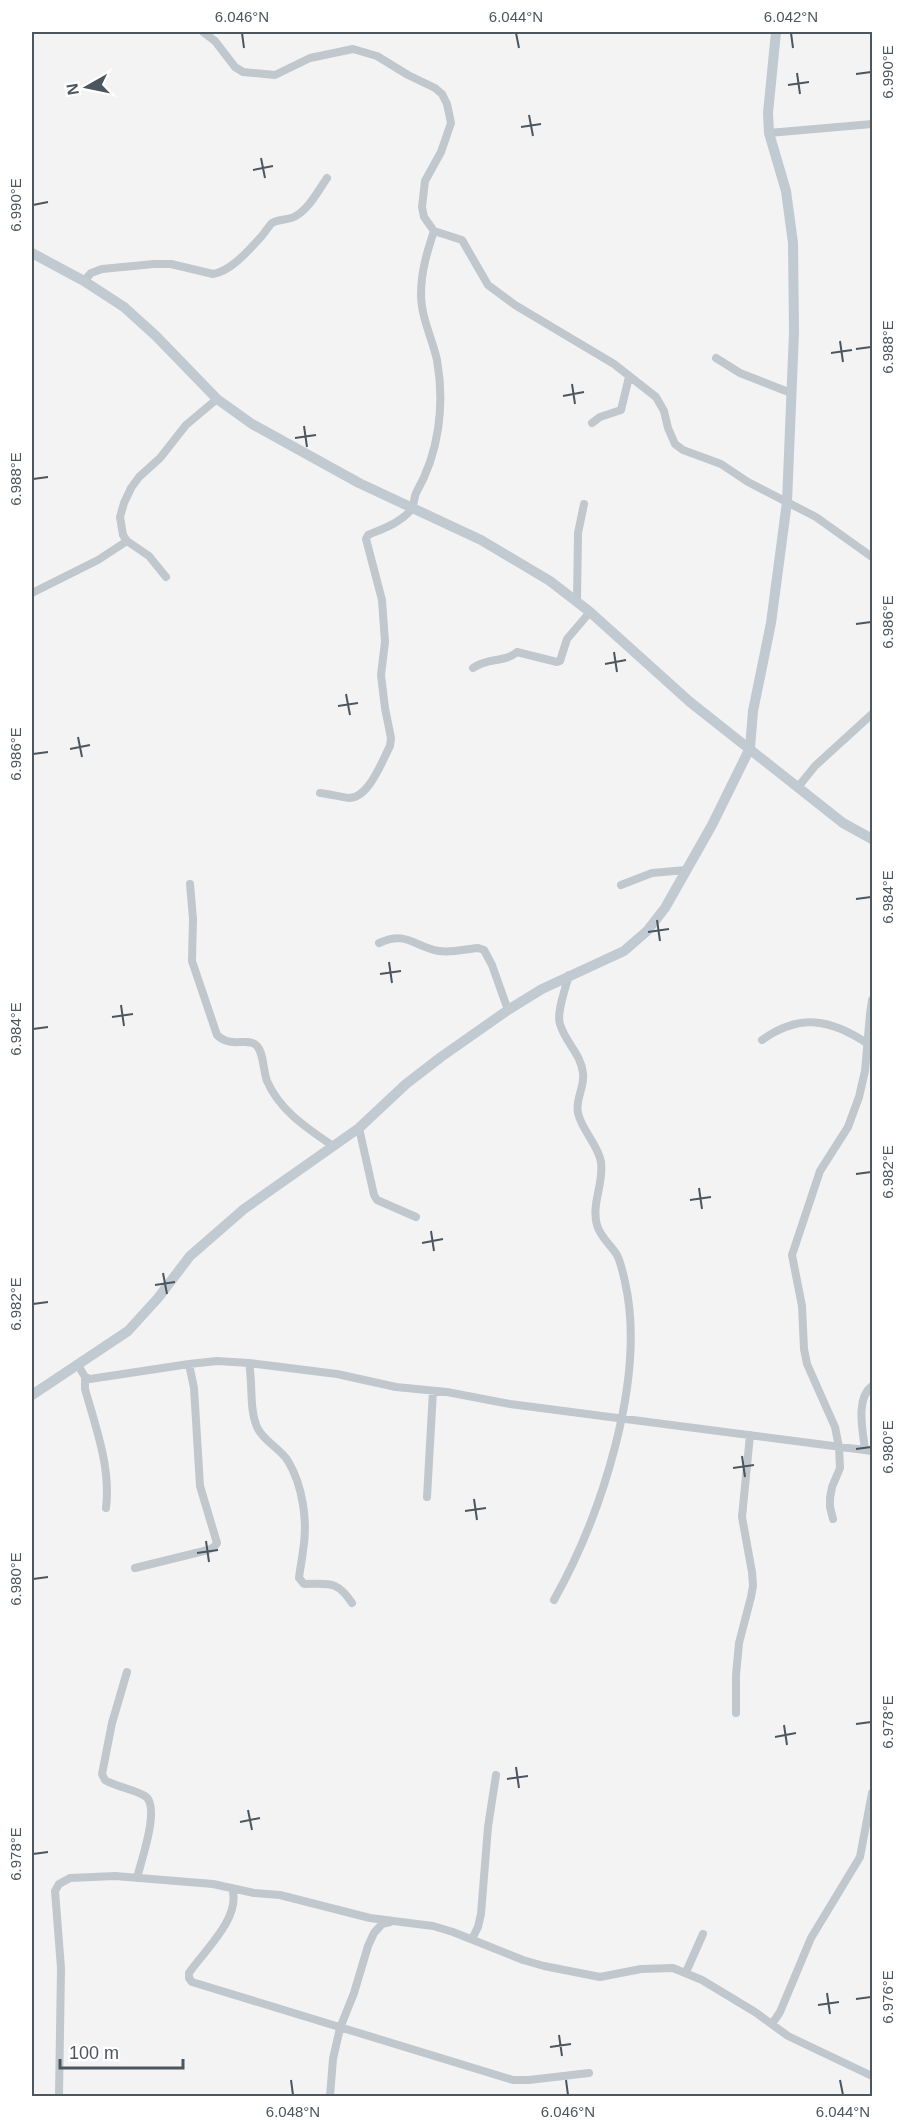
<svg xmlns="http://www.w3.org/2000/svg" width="904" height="2128" viewBox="0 0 904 2128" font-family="Helvetica,sans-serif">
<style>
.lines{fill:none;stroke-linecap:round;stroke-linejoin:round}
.street{stroke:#c0c7cd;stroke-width:8}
.secondary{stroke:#c1c9d1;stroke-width:10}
.ticks{fill:none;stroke:#4c565e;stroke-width:2}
.neatline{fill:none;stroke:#4c565e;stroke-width:2}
.ticks-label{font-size:15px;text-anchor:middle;fill:#4c565e}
</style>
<rect width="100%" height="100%" fill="#f4f3f3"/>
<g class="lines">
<path class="street" d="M203,32L215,41L235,67L243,72L275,75L310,58L353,49L377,56L408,75L435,88L442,94L447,104L451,123L441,152L425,181L422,207L424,217L434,231L462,240L488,285L515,305L614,364L656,397L664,411L668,428L675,444L683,450L721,464L748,482L816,517L872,557
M769,133L872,124
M84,281L91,273L102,269L154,264H171L213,274C231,271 248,251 260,238C264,234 268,227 272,223C278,219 288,220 294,217C309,209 318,191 327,178
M716,358L740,373L791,393
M592,423L600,417L621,410L629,377
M166,577L149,556L127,541L123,535L120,517L124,503L131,488L139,477L160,458L186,425L217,399
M32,593L98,560L127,541
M577,601L578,533L584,504
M473,668C489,657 504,663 517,652L557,662L560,661L567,639L590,612
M798,787L815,766L872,714
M320,793C330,794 340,797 349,798C369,798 382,761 390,746L391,738L385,708L381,675L385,642L382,600L366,539L368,535C382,529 400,523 411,510C414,506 414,498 416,493C439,453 445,405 437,360C432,338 421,317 421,294C421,272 427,252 434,231
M190,884L193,919L192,961L217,1035C232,1049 247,1037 256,1045C264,1052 263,1071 267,1081C280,1111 307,1128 333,1146
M621,885L652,873L686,870
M379,943C407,930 414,947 439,951C452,953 466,949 478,948L484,950L492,965L508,1010
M762,1040C800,1013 831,1019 868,1044
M359,1128L374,1195L377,1200L416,1217
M249,1363C253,1384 249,1408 257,1427C263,1441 280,1448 288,1461C303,1486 308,1522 303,1551C302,1560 300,1569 299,1578L304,1584C329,1584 337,1580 352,1603
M78,1365L85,1377L90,1379L189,1364L217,1361L249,1363L337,1374L396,1387L447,1392L510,1404L872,1451
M85,1377V1389C96,1428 111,1468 106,1508
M865,1450C863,1431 855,1399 872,1386
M427,1497L433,1391
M833,1519L830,1507V1498L832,1487L840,1468L839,1447L835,1427L807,1364L804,1349L802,1306L792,1255L820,1171L848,1127L859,1097L865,1071L870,1014L872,1000
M135,1568L208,1550L214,1547L217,1543L200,1486L194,1388L189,1364
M554,1600C601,1516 647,1378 625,1282C623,1273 621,1263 617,1255C611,1245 600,1237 597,1225C591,1204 604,1184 601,1162C598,1144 582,1131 578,1113C575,1099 585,1087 583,1073C581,1054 565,1042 560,1024C556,1013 566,987 569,975
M127,1672L112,1723L102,1774L105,1780C117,1787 133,1789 145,1796C161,1806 141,1861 137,1878
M736,1713V1675L739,1643L751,1597L753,1586L752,1572L742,1517L750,1435
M232,1888C242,1917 204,1951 189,1973V1978L192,1982L513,2080H529L589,2073
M472,1939L478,1927L481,1914L488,1827L496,1775
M686,1972L703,1934
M772,2024L780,2012L811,1938L860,1857L872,1793
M59,2096L61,1968L55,1891L59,1884L70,1878L115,1876L213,1884L254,1893L280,1895L370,1918L433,1926L453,1932L523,1960L544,1966L600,1977L641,1969L673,1968L702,1980L755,2012L788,2036L872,2076
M330,2096L333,2059L340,2028L354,1993L368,1946L374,1933L382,1924L390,1922"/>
<path class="secondary" d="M32,253L84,281L124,307L156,336L217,399L252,424L359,483L481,540L550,581L590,612L690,702L843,823L872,839
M32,1395L128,1331L158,1298L190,1256L244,1209L359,1128L406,1084L441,1057L508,1010L542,989L624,951L647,931L665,908L712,825L750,748L753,711L771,623L787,502L794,332L793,243L786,191L769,133L768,113L776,32"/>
</g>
<path class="ticks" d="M242,33L244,48M516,33L519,48M791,33L793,48M797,73L800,94M856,74L871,72M788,85L809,82M529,115L533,136M521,127L541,124M261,158L265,178M253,170L273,166M33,205L48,202M840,341L843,362M856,349L871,347M831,353L852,350M572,384L575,404M563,396L584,392M304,426L307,447M295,438L316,435M33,479L48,477M856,624L871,622M614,652L617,672M605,664L626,660M346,694L350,715M338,706L358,703M78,737L82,757M70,749L90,745M33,754L48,752M856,899L871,897M657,920L660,941M648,932L669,929M389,962L392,983M380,974L401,971M121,1005L124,1026M112,1017L133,1014M33,1029L48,1027M856,1174L871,1172M699,1188L702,1209M690,1200L711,1197M431,1231L434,1251M422,1243L443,1239M163,1273L167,1294M155,1285L175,1282M33,1304L48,1302M856,1449L871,1447M742,1456L745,1477M733,1468L754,1465M474,1499L477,1520M465,1511L486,1508M206,1541L209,1562M197,1553L218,1550M33,1579L48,1577M856,1724L871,1722M784,1725L787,1745M775,1737L796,1733M516,1767L519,1788M507,1779L528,1776M248,1810L252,1830M240,1822L260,1818M33,1854L48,1852M827,1993L830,2014M856,1999L871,1997M818,2005L839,2002M559,2035L562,2056M550,2047L571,2044M291,2080L293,2095M566,2080L568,2095M840,2080L843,2095"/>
<rect width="904" height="2128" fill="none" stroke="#ffffff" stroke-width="66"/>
<g transform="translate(87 87) rotate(261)" stroke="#ffffff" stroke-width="4.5" paint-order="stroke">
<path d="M0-4.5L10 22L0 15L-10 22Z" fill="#4c565e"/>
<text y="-9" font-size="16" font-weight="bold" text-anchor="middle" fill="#4c565e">N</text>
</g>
<path d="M60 2059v9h123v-9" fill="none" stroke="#4c565e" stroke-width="3"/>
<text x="69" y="2059" font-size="18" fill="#4c565e" stroke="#ffffff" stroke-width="4.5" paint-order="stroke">100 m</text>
<rect x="33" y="33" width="838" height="2062" class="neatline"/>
<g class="ticks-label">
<text x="242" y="22">6.046°N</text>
<text x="516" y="22">6.044°N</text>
<text x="791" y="22">6.042°N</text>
<text transform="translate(888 72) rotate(-90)" y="5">6.990°E</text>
<text transform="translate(16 205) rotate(-90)" y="5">6.990°E</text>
<text transform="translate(888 347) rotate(-90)" y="5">6.988°E</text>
<text transform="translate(16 479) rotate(-90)" y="5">6.988°E</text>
<text transform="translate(888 622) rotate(-90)" y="5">6.986°E</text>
<text transform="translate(16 754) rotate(-90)" y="5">6.986°E</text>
<text transform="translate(888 897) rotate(-90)" y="5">6.984°E</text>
<text transform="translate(16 1029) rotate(-90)" y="5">6.984°E</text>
<text transform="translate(888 1172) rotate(-90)" y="5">6.982°E</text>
<text transform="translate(16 1304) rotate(-90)" y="5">6.982°E</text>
<text transform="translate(888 1447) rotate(-90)" y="5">6.980°E</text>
<text transform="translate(16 1579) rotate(-90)" y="5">6.980°E</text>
<text transform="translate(888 1722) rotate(-90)" y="5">6.978°E</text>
<text transform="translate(16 1854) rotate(-90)" y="5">6.978°E</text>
<text transform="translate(888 1997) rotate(-90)" y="5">6.976°E</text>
<text x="293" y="2117">6.048°N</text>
<text x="568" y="2117">6.046°N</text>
<text x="843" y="2117">6.044°N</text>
</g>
</svg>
